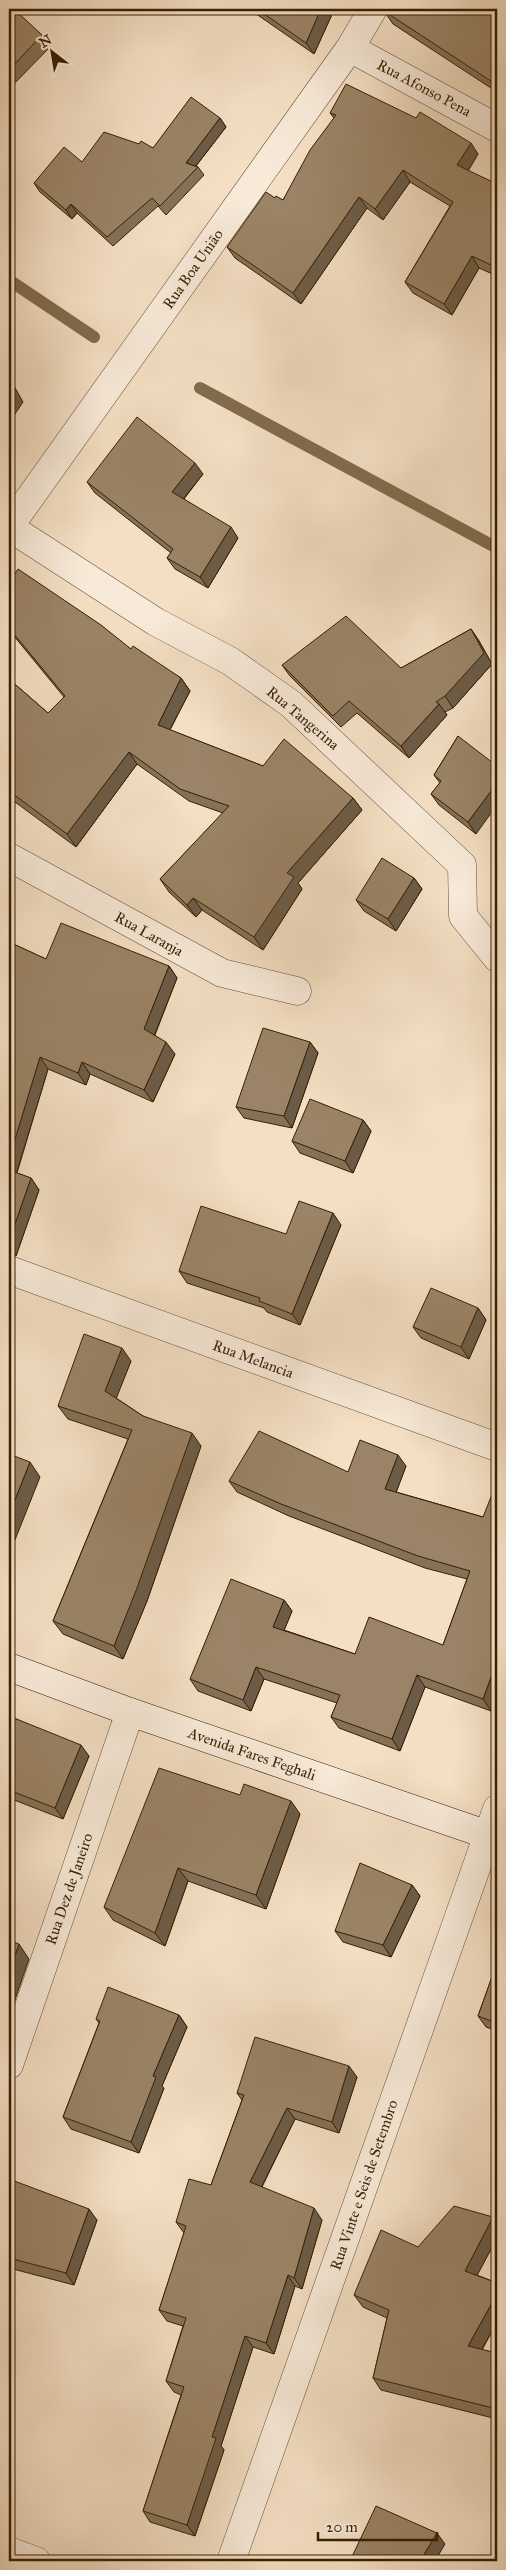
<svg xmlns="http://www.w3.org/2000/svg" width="506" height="2570" viewBox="0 0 506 2570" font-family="'IM FELL Great Primer',serif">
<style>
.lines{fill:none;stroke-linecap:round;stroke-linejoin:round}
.stream{stroke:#826b4e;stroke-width:12}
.street-casing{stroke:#674f32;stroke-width:29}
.secondary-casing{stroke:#381f01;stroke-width:29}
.street{stroke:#f8ead9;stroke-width:28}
.secondary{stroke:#f8ead9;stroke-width:28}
.wall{fill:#847158;stroke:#381f01}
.shaded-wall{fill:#6c5c47;stroke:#381f01}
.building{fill:#9a8366;stroke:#381f01}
.labels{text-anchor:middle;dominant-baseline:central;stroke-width:4;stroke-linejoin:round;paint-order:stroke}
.street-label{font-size:15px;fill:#381f01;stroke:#f8ead9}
</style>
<rect width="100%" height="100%" fill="#f4dfc4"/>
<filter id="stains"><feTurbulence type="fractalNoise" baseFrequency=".004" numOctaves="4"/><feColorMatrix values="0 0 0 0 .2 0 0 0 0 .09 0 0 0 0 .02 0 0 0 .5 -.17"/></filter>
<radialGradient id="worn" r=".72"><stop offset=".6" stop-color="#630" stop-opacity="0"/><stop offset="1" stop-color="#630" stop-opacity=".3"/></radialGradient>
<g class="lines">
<path class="stream" d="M9,280L94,337
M200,388L497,548"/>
<g class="street-casing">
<path id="street" d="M350,48L497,128
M9,527L156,622L230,661L291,704L462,865L463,916L497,958
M9,527L350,48L373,9
M9,857L222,973L297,991
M9,1270L497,1447
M9,2065L130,1712
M9,2551L36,2561
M231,2561L497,1809"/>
</g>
<g class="secondary-casing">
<path id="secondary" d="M9,1667L130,1712L497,1838"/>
</g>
<use href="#street" class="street"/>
<use href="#secondary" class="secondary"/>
</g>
<path class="wall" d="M9,9L42,35L50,47L9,89Z
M249,9H333L334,10L314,54Z
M497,9V92L393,24L384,11Z
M330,113L478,154L468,171L497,184V276L479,268L452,315L413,293L405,282L450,206L410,182L383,220L367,208L301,304L235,258L227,247L275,198L283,200L334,118Z
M220,118L226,127L196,166L198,167L204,175L166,215L158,206L113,246L77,213L72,219L40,192L34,183L82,162L139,144L153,148Z
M203,474L184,499L238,538L208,588L175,569L167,558L171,553L95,493L87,482Z
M9,583L131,649L181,678L190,691L170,730L263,766L353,798L362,810L298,883L302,889L263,950L202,910L196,917L169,892L160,879L223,813L189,801L137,764L76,847L11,799L9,803V679L48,713L64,697L9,630Z
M471,629L479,641L492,664L453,708L445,712L447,715L409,758L357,713L341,727L290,676L282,665L401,668Z
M458,736L476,834L439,805L431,794L440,783L434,775Z
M414,878L422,889L396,931L364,911L356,900Z
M9,942L46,959L169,966L177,978L155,1035L175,1054L153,1102L90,1074L86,1085L48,1069L17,1173L31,1178L39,1190L16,1256L9,1253Z
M310,1042L318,1053L292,1128L244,1118L236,1107Z
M363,1120L371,1131L353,1173L300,1153L292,1141Z
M341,1225L300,1325L267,1312L264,1308L187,1283L179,1271L286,1234Z
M478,1308L486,1320L469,1359L421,1338L413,1327Z
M131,1361L116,1398L143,1416L201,1446L147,1601L123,1659L63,1634L53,1621L128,1439L68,1419L58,1406Z
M406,1466L396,1492L483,1517L491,1711L425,1687L400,1751L339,1728L331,1717L337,1703L264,1679L251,1711L198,1691L190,1679L284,1600L292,1611L284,1630L355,1654L443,1645L467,1579L425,1568L289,1516L237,1492L229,1481L348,1472Z
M9,1712L14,1718L89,1756L63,1819L9,1798Z
M240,1795L300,1814L266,1909L188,1881L165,1946L113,1920L104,1907Z
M412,1885L420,1896L391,1957L343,1942L335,1931Z
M497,1963V2031L486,2027L478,2016Z
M179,2015L187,2027L162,2086L164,2088L139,2153L71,2129L63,2117L99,2023L96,2019Z
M357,2077L339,2133L295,2119L262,2187L322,2220L302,2289L295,2286L274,2354L253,2347L221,2446L224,2450L195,2536L150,2522L143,2511L181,2395L174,2392L166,2381L183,2326L167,2321L159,2310L184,2233L176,2222L211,2185L242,2100L237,2093Z
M9,2179L97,2220L74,2285L9,2268Z
M497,2223V2238L477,2275L497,2283V2322L482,2350L497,2353V2419L381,2390L373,2378L387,2318L363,2307L354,2295L418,2247Z"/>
<path class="shaded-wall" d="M321,9H333L334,10L314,54L306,43Z
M220,118L226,127L192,171L186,163Z
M471,143L478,154L465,176L457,165Z
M403,170L410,182L383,220L375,209Z
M359,197L367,208L301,304L293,293Z
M71,204L77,213L72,219L66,210Z
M472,256L479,268L452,315L444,304Z
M9,377L23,402L9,423Z
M195,463L203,474L180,503L172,492Z
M231,527L238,538L208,588L200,577Z
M471,629L479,641L492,664L453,708L445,696Z
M181,678L190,691L166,737L158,725Z
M439,704L447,715L409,758L401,746Z
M129,752L137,764L76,847L67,834Z
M497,783V805L476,834L468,822Z
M9,796L11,799L9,803Z
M353,798L362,810L298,883L302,889L263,950L254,937L287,873Z
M414,878L422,889L396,931L388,919Z
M193,898L202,910L196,917L187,905Z
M169,966L177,978L152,1041L144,1029Z
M166,1042L175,1054L153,1102L144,1090Z
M310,1042L318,1053L292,1128L284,1116Z
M40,1057L48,1069L14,1181L9,1173V1159Z
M82,1062L90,1074L86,1085L78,1073Z
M363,1120L371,1131L353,1173L345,1161Z
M31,1178L39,1190L16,1256L9,1246V1241Z
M333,1213L341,1225L300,1325L292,1314Z
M478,1308L486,1320L469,1359L461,1347Z
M122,1348L131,1361L114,1404L105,1391Z
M192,1433L201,1446L147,1601L123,1659L114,1646Z
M398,1455L406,1466L393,1501L385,1489Z
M30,1462L40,1477L9,1555V1515Z
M284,1600L292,1611L281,1638L273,1627Z
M497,1661V1695L491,1711L483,1699Z
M256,1667L264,1679L251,1711L243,1700Z
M417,1675L425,1687L400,1751L392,1739Z
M9,1712L16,1722L9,1719Z
M81,1745L89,1756L63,1819L55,1808Z
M291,1801L300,1814L266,1909L256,1895Z
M178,1868L188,1881L165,1946L155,1933Z
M412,1885L420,1896L391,1957L383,1945Z
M19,1944L29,1959L9,2017V1973Z
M179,2015L187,2027L162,2086L164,2088L139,2153L131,2142L153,2076Z
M349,2066L357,2077L339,2133L332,2122Z
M287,2108L295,2119L258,2194L250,2182Z
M314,2208L322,2220L302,2289L294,2278Z
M89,2209L97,2220L74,2285L66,2273Z
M493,2217L497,2223V2238L473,2283L465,2271Z
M288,2275L295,2286L274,2354L266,2343Z
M497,2294V2322L477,2358L468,2346Z
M245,2336L253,2347L221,2446L224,2450L195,2536L187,2525L212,2437Z
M437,2533L445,2544L435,2561H420Z"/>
<path class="building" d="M9,9H14L42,35L9,70Z
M257,9H321L306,43Z
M385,9H497V85L384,11Z
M346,84L416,118L420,112L471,143L457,165L497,184V263L495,267L472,256L444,304L405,282L453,202L403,170L375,209L359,197L293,293L227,247L266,192L275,198L276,196L283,200L310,150L336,115L330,113Z
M191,97L220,118L186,163L198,167L160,206L152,198L107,237L71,204L66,210L34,183L64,147L82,162L104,132L139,144L141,141L153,148Z
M9,380L15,391L9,400Z
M137,417L195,463L172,492L231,527L200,577L167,558L173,549L87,482Z
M18,569L101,625L131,649L133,646L181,678L158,725L263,766L284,739L353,798L287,873L294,877L254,937L193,898L187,905L160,879L229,806L180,789L129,752L67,834L9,791V679L48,713L65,696L9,628V583Z
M346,616L401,668L471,629L484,653L445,696L436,702L439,704L401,746L349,701L333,716L282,665Z
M458,736L497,766V783L468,822L431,794L441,781L434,775Z
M382,858L414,878L388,919L356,900Z
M61,923L169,966L144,1029L166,1042L144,1090L82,1062L78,1073L40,1057L9,1159V942L46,959Z
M263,1028L310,1042L284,1116L236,1107Z
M497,1037V1044L495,1042Z
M310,1099L363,1120L345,1161L292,1141Z
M9,1170L31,1178L9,1241Z
M299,1201L333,1213L292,1314L259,1301L260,1298L179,1271L201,1206L286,1234Z
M431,1288L478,1308L461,1347L413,1327Z
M84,1334L122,1348L105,1391L143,1416L192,1433L137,1588L114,1646L53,1621L132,1430L58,1406Z
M259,1431L348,1472L360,1440L398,1455L385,1489L483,1517L497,1482V1661L483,1699L417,1675L392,1739L331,1717L340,1695L256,1667L243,1700L190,1679L231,1579L284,1600L273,1627L355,1654L369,1617L443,1645L470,1571L418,1556L281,1504L229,1481Z
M9,1454L30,1462L9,1515Z
M9,1716L81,1745L55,1808L9,1790Z
M159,1768L240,1795L244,1784L291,1801L256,1895L178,1868L155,1933L104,1907Z
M360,1863L412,1885L383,1945L335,1931Z
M9,1940L19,1944L9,1973Z
M497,1963V2023L478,2016Z
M108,1987L179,2015L153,2076L156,2077L131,2142L63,2117L100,2021L96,2019Z
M255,2037L349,2066L332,2122L287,2108L250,2182L314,2208L294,2278L288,2275L266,2343L245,2336L212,2437L216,2438L187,2525L143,2511L184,2387L166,2381L186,2318L159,2310L186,2226L176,2222L189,2179L211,2185L244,2095L237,2093Z
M9,2179L89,2209L66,2273L9,2258Z
M454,2206L493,2217L465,2271L497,2283V2294L468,2346L497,2353L496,2358H497V2409L373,2378L389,2310L354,2295L381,2230L418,2247Z
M376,2506L437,2533L420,2561H350Z"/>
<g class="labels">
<g class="street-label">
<text transform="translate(424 88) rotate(28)">Rua Afonso Pena</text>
<text transform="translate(193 269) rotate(-55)">Rua Boa União</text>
<text transform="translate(303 718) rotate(40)">Rua Tangerina</text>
<text transform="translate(149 934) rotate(29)">Rua Laranja</text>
<text transform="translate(253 1359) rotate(20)">Rua Melancia</text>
<text transform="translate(252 1754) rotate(19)">Avenida Fares Feghali</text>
<text transform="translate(69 1889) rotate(-71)">Rua Dez de Janeiro</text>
<text transform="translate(364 2185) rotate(-71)">Rua Vinte e Seis de Setembro</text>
</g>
</g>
<rect width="506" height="2570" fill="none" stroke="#f4dfc4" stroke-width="30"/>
<rect x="10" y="10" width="486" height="2550" fill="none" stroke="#381f01" stroke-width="2.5"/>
<rect x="15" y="15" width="476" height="2540" fill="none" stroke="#381f01"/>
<g transform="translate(52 52) rotate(329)" stroke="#f8ead9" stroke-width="4" paint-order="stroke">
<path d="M0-4L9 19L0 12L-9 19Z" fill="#381f01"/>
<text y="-8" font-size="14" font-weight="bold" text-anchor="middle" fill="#381f01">N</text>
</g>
<path d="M318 2532v8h119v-8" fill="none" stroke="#381f01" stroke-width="2.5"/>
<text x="326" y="2532" font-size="15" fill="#381f01" stroke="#f8ead9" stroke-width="4" paint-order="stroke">20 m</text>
<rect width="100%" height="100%" filter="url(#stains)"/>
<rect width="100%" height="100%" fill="url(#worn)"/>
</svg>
